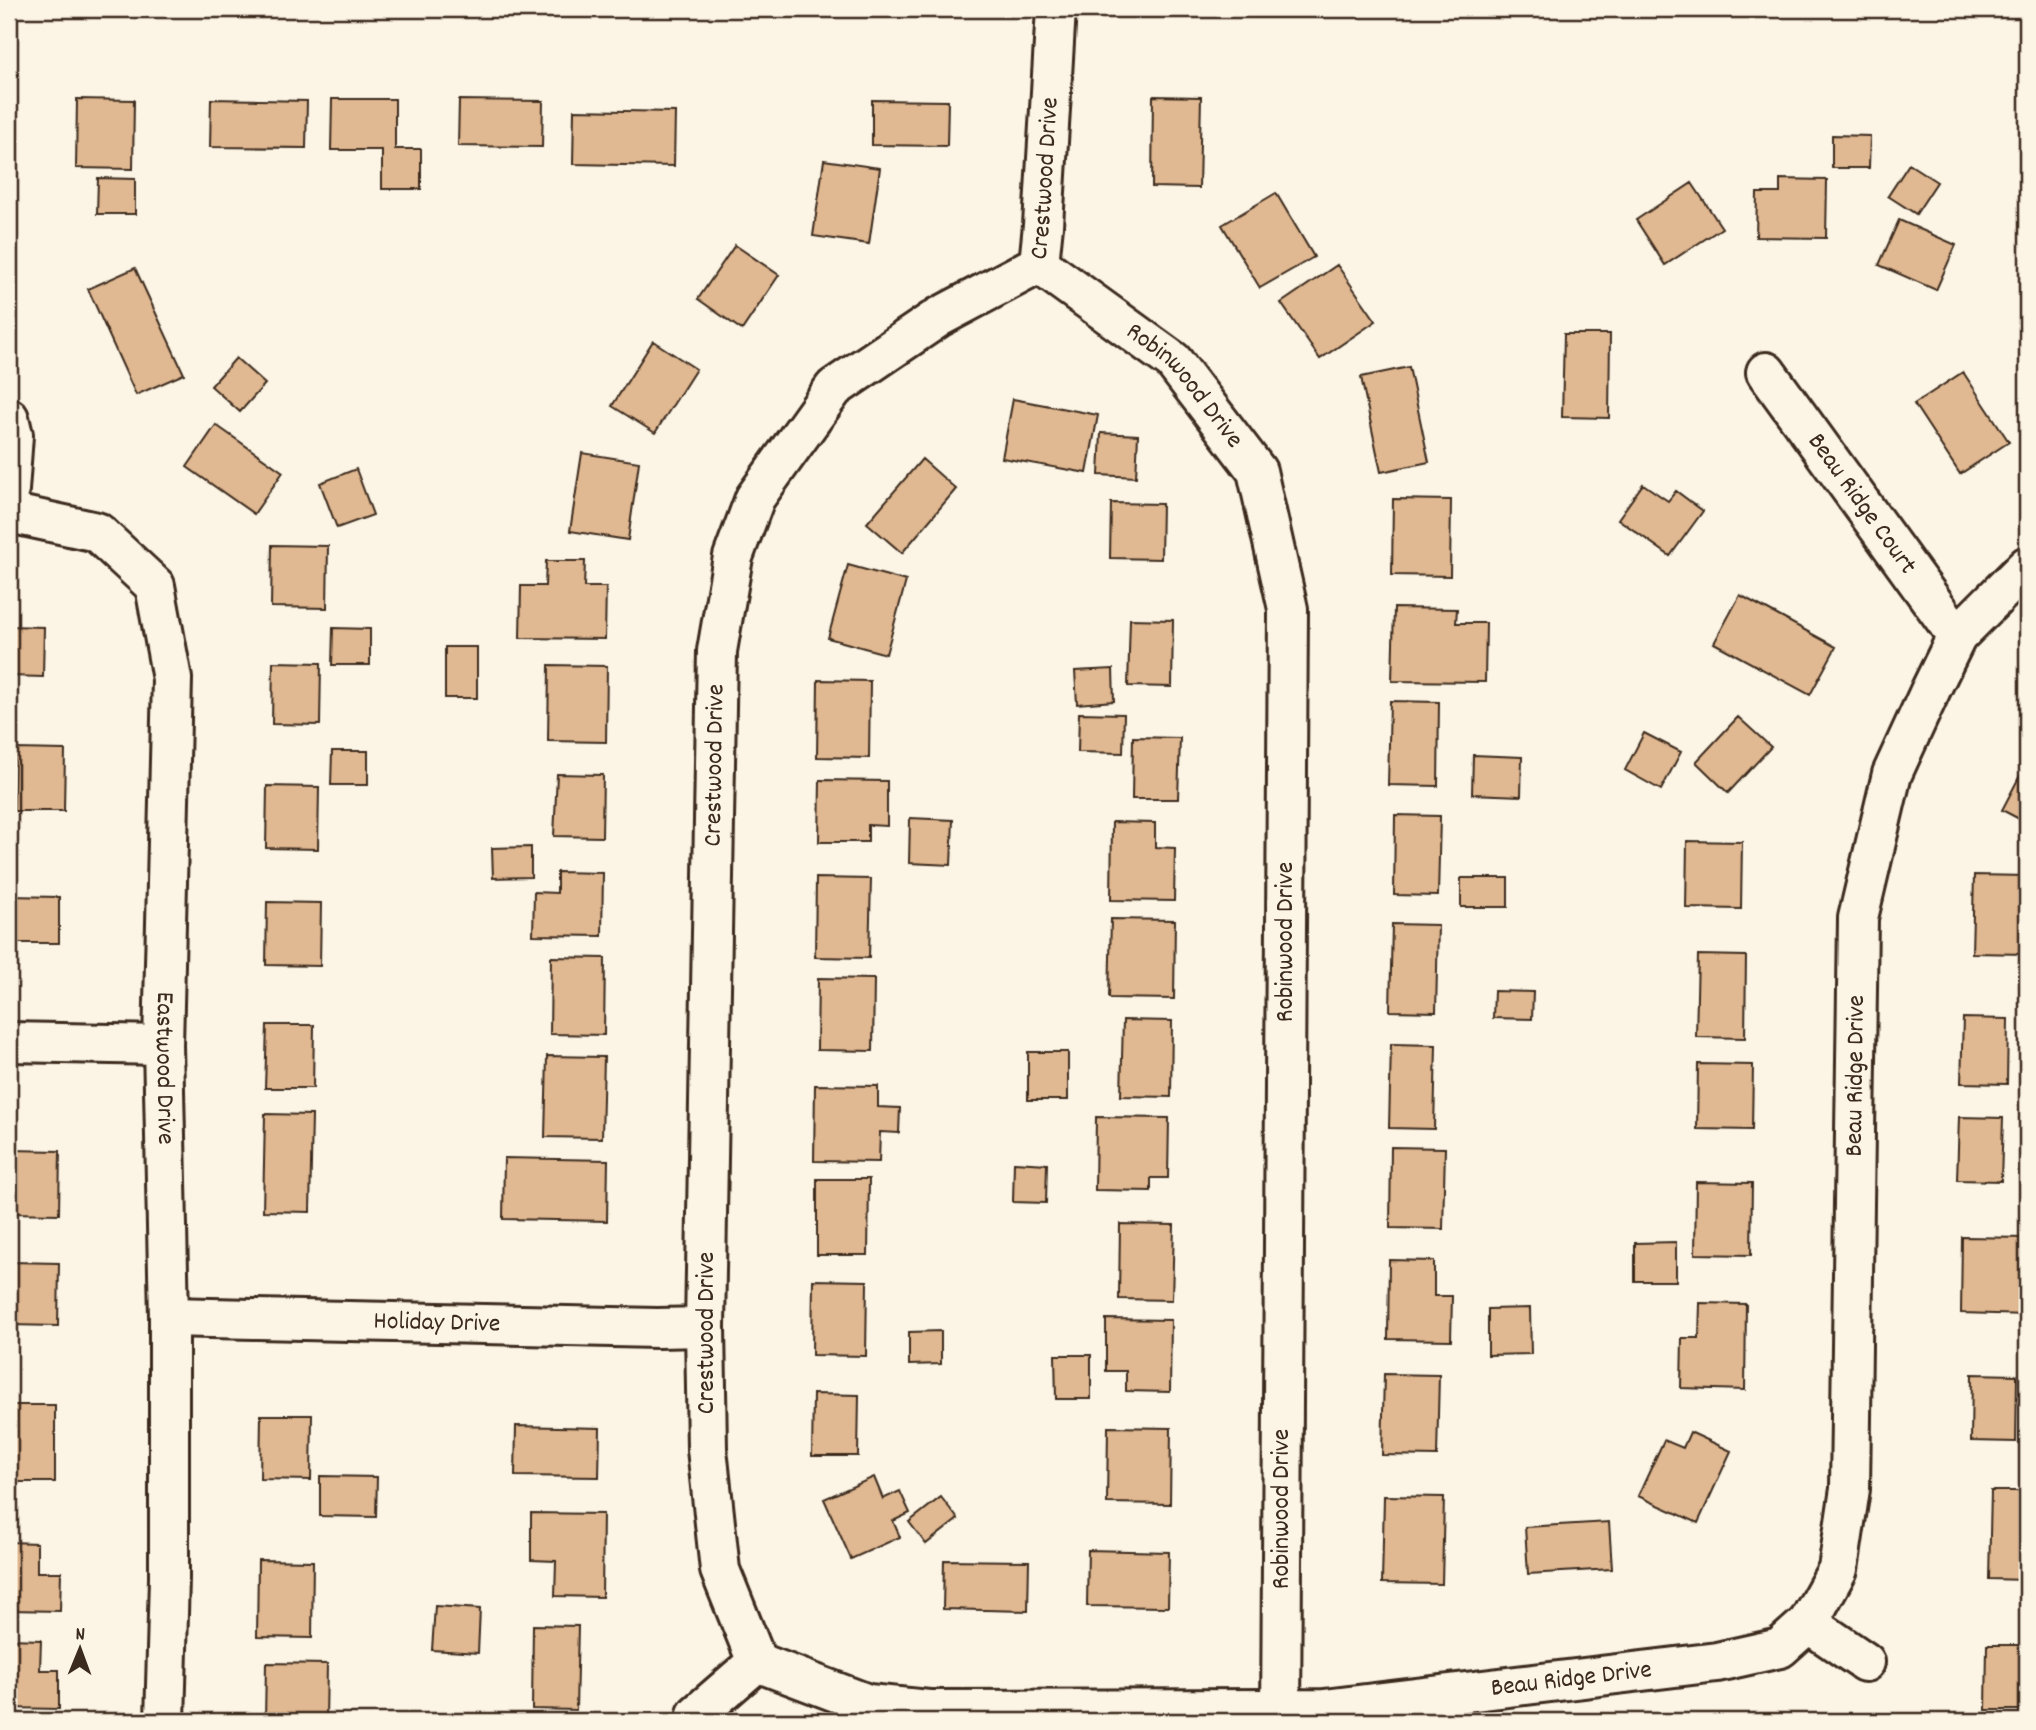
<svg xmlns="http://www.w3.org/2000/svg" width="2036" height="1730" viewBox="0 0 2036 1730" font-family="Dekko,sans-serif">
<style>
.building{fill:#e0b891;stroke:#3b2a1e;stroke-width:2}
.lines{fill:none;stroke-linecap:round;stroke-linejoin:round}
.minor-casing{stroke:#3b2a1e;stroke-width:44}
.minor{stroke:#fcf5e5;stroke-width:38}
.labels{text-anchor:middle;dominant-baseline:central;stroke-width:7;stroke-linejoin:round;paint-order:stroke}
.street-label{font-size:26px;fill:#3b2a1e;stroke:#fcf5e5}
</style>
<rect width="100%" height="100%" fill="#fcf5e5"/>
<filter id="ink" filterUnits="userSpaceOnUse"><feTurbulence type="fractalNoise" baseFrequency=".0143" numOctaves="2"/><feDisplacementMap in="SourceGraphic" scale="14" xChannelSelector="R" yChannelSelector="G"/><feConvolveMatrix kernelMatrix="1 2 1 2 8 2 1 2 1" color-interpolation-filters="sRGB"/></filter>
<g filter="url(#ink)">
<path class="building" d="M1153,96L1201,97L1199,188L1152,187Z
M77,99L134,100L133,169L76,168Z
M211,99L307,101L306,148L210,147Z
M332,99H395V149H421V189H382V150H331Z
M459,100L543,101L542,147L458,146Z
M872,100L948,101L947,146L872,145Z
M574,110L675,112L674,166L573,164Z
M1832,135L1870,136L1869,168H1832Z
M824,160L880,168L869,244L813,236Z
M1909,164L1937,182L1916,214L1888,196Z
M98,178L135,179V214H97Z
M1780,179L1827,180L1826,238L1756,237L1757,193H1780Z
M1692,183L1722,228L1665,265L1636,220Z
M1276,193L1314,257L1260,288L1222,225Z
M1899,220L1956,245L1936,290L1879,265Z
M735,245L779,275L742,330L698,299Z
M1337,265L1376,321L1320,359L1281,303Z
M135,268L184,374L136,395L88,289Z
M1564,334H1610L1609,418L1562,417Z
M653,341L696,369L655,433L612,406Z
M236,358L265,384L240,412L211,386Z
M1409,367L1429,462L1381,472L1361,377Z
M1963,372L2009,442L1960,474L1914,404Z
M1013,399L1098,415L1087,473L1002,458Z
M216,425L283,472L254,514L187,467Z
M1101,433L1138,435L1136,477L1099,475Z
M582,453L639,462L628,540L570,531Z
M922,459L956,489L902,553L867,523Z
M356,469L373,515L337,528L320,483Z
M1643,484L1668,501L1676,491L1703,511L1670,556L1618,519Z
M1393,499L1451,500L1450,576L1392,575Z
M1111,503L1162,504L1161,559L1110,558Z
M272,545L328,546L327,608L271,607Z
M546,561H585L584,587H606L605,639L520,638L521,586H545Z
M848,565L906,581L886,654L828,638Z
M1740,595L1836,647L1810,695L1714,643Z
M1394,608L1457,609L1456,623H1486L1485,682L1392,681Z
M1130,619L1173,620L1172,687L1128,686Z
M9,626L44,627L43,677L9,676Z
M333,628L370,629V665H332Z
M445,647H477V698H445Z
M273,662L321,663L320,725L272,724Z
M549,665L607,666L606,742L548,741Z
M1113,669L1114,701L1077,704L1075,671Z
M818,680L870,681L869,758L817,757Z
M1390,701L1439,702L1438,786L1388,785Z
M1079,713L1124,714L1123,753L1078,752Z
M1738,717L1771,747L1728,793L1696,762Z
M1644,733L1681,752L1661,790L1625,770Z
M1133,737L1180,738L1178,799H1132Z
M15,749L65,750L64,811H14Z
M332,751H368V785H331Z
M1473,755L1522,757L1521,796L1472,794Z
M2027,762V823L2002,810Z
M557,774L603,775L602,837L554,836Z
M820,780L887,781V826L868,825V842H819Z
M267,786L319,787L318,849L266,848Z
M1395,815L1440,816L1438,896L1394,895Z
M910,818L953,820L951,865L909,863Z
M1112,822L1155,823V847L1175,848L1174,901L1111,900Z
M1687,841L1742,842L1741,909L1686,908Z
M531,847V877L493,878L492,848Z
M557,872L603,873L602,936L533,935L534,892L557,893Z
M1974,875L2027,876L2026,954L1972,953Z
M816,878L871,879L869,958L815,957Z
M1461,878H1508V907H1461Z
M9,896L59,897V943H9Z
M267,902L321,903L320,966L266,965Z
M1111,919L1175,920L1174,999L1109,998Z
M1392,924L1438,925L1436,1012L1390,1011Z
M1698,955L1746,956L1745,1038L1696,1037Z
M551,957L605,958L604,1035L550,1034Z
M818,978L874,979L873,1051L817,1050Z
M1494,991L1533,992L1532,1019L1493,1018Z
M1963,1018L2008,1019L2007,1084L1961,1083Z
M1123,1020L1172,1021L1171,1097L1121,1096Z
M267,1025H314L313,1088H265Z
M1391,1044L1436,1045L1434,1129L1389,1128Z
M1028,1052H1068V1100H1028Z
M547,1056L604,1057L602,1138L545,1137Z
M1698,1064L1753,1065L1752,1130L1697,1129Z
M815,1085L878,1086V1107L900,1108L899,1133L880,1132L879,1162L814,1161Z
M265,1114L312,1115L310,1212L263,1211Z
M1096,1117L1169,1118L1168,1178H1151V1191L1095,1190Z
M1959,1117L2003,1118L2001,1181L1957,1180Z
M1391,1147L1445,1148L1443,1229L1390,1228Z
M10,1150L60,1151L59,1214L9,1213Z
M504,1158L608,1160L607,1221L503,1219Z
M1014,1162L1047,1164L1046,1203L1013,1202Z
M817,1179H869L868,1255H817Z
M2025,1179H2027V1215H2024Z
M1696,1182L1752,1183L1751,1255L1695,1254Z
M1120,1224L1174,1225L1172,1300L1119,1299Z
M1962,1237L2027,1238V1315L1961,1313Z
M1676,1242V1281H1635V1243Z
M1389,1260L1434,1261V1296H1452L1451,1340L1388,1339Z
M10,1262L59,1263L58,1326L9,1325Z
M813,1280L867,1281L866,1356L812,1355Z
M1700,1303L1746,1304L1745,1390L1681,1388L1682,1338H1699Z
M1530,1308L1531,1354L1488,1355V1309Z
M1106,1319L1171,1320L1170,1392L1126,1391V1371H1106Z
M941,1331V1364L909,1365V1332Z
M1055,1355H1091V1399H1056Z
M1384,1374L1439,1375L1437,1456L1382,1455Z
M1972,1374L2017,1375L2016,1442L1971,1441Z
M813,1394L859,1395L858,1456H812Z
M9,1405H55V1482H9Z
M261,1415H312L311,1480L260,1479Z
M516,1426L600,1428L599,1477L515,1476Z
M1108,1427L1171,1428L1170,1504L1107,1503Z
M1690,1432L1731,1451L1698,1523L1638,1496L1664,1440L1683,1448Z
M320,1476L377,1477L376,1517L320,1516Z
M874,1477L883,1499L900,1491L910,1513L893,1521L900,1537L851,1559L824,1499Z
M1991,1491H2027V1580L1989,1579Z
M1384,1496L1444,1497L1442,1584L1382,1583Z
M941,1497L958,1519L926,1544L909,1522Z
M531,1513L603,1514L602,1597L555,1596L556,1561L531,1560Z
M1609,1522L1612,1569L1528,1574L1525,1527Z
M9,1542L37,1543V1572H61L60,1611L9,1610Z
M1088,1550L1169,1552L1168,1607L1087,1606Z
M258,1560L313,1561L312,1638L257,1637Z
M944,1560L1029,1561L1028,1611L943,1609Z
M435,1606L480,1609L478,1653L432,1650Z
M533,1625L578,1626L576,1710L532,1709Z
M9,1639L41,1640L40,1670H59V1709L9,1708Z
M1987,1645H2027V1710H1986Z
M266,1663L327,1664L326,1721H265Z"/>
<g class="lines">
<g class="minor-casing">
<g id="minor">
<path id="s1" d="M1039,264L1173,361L1257,471L1288,609L1281,1721"/>
<path id="s2" d="M1766,372L1957,636"/>
<path d="M9,418L13,435L9,490"/>
<path id="s3" d="M9,513L97,532L155,586L172,679L163,1045L169,1317V1578L165,1721"/>
<path d="M9,1042L163,1045"/>
<path id="s4" d="M169,1317L657,1328L705,1327"/>
<path id="s5" d="M1808,1623L1838,1569L1850,1489L1858,918L1892,774L1931,689L1957,636L2027,566"/>
<path id="s6" d="M757,1662L868,1704L929,1710L1324,1709L1717,1662L1780,1648L1808,1623L1865,1662"/>
<path id="s7" d="M697,1714L757,1662L720,1570L707,1449L705,1327L717,651L733,557L755,498L834,388L939,317L1039,264L1043,225L1056,9"/>
</g>
</g>
<use href="#minor" class="minor"/>
</g>
</g>
<g class="labels">
<g class="street-label">
<text stroke="none"><textPath href="#s7" startOffset="1718">Crestwood Drive</textPath></text>
<text stroke="none"><textPath href="#s1" startOffset="191">Robinwood Drive</textPath></text>
<text stroke="none"><textPath href="#s2" startOffset="163">Beau Ridge Court</textPath></text>
<text stroke="none"><textPath href="#s7" startOffset="984">Crestwood Drive</textPath></text>
<text transform="translate(1286 942) rotate(-90)">Robinwood Drive</text>
<text stroke="none"><textPath href="#s3" startOffset="653">Eastwood Drive</textPath></text>
<text stroke="none"><textPath href="#s5" startOffset="556">Beau Ridge Drive</textPath></text>
<text stroke="none"><textPath href="#s4" startOffset="268">Holiday Drive</textPath></text>
<text transform="translate(707 1333) rotate(-90)">Crestwood Drive</text>
<text transform="translate(1282 1509) rotate(-90)">Robinwood Drive</text>
<text stroke="none"><textPath href="#s6" startOffset="824">Beau Ridge Drive</textPath></text>
</g>
</g>
<rect width="2036" height="1730" fill="none" stroke="#fcf5e5" stroke-width="35"/>
<rect x="18" y="18" width="2001" height="1695" fill="none" stroke="#3b2a1e" stroke-width="2.5" filter="url(#ink)"/>
<g transform="translate(80 1649) rotate(1)" stroke="#fcf5e5" stroke-width="5" paint-order="stroke">
<path d="M0-5L12 26L0 18L-12 26Z" fill="#3b2a1e"/>
<text y="-10" font-size="19" font-weight="bold" text-anchor="middle" fill="#3b2a1e">N</text>
</g>
</svg>
